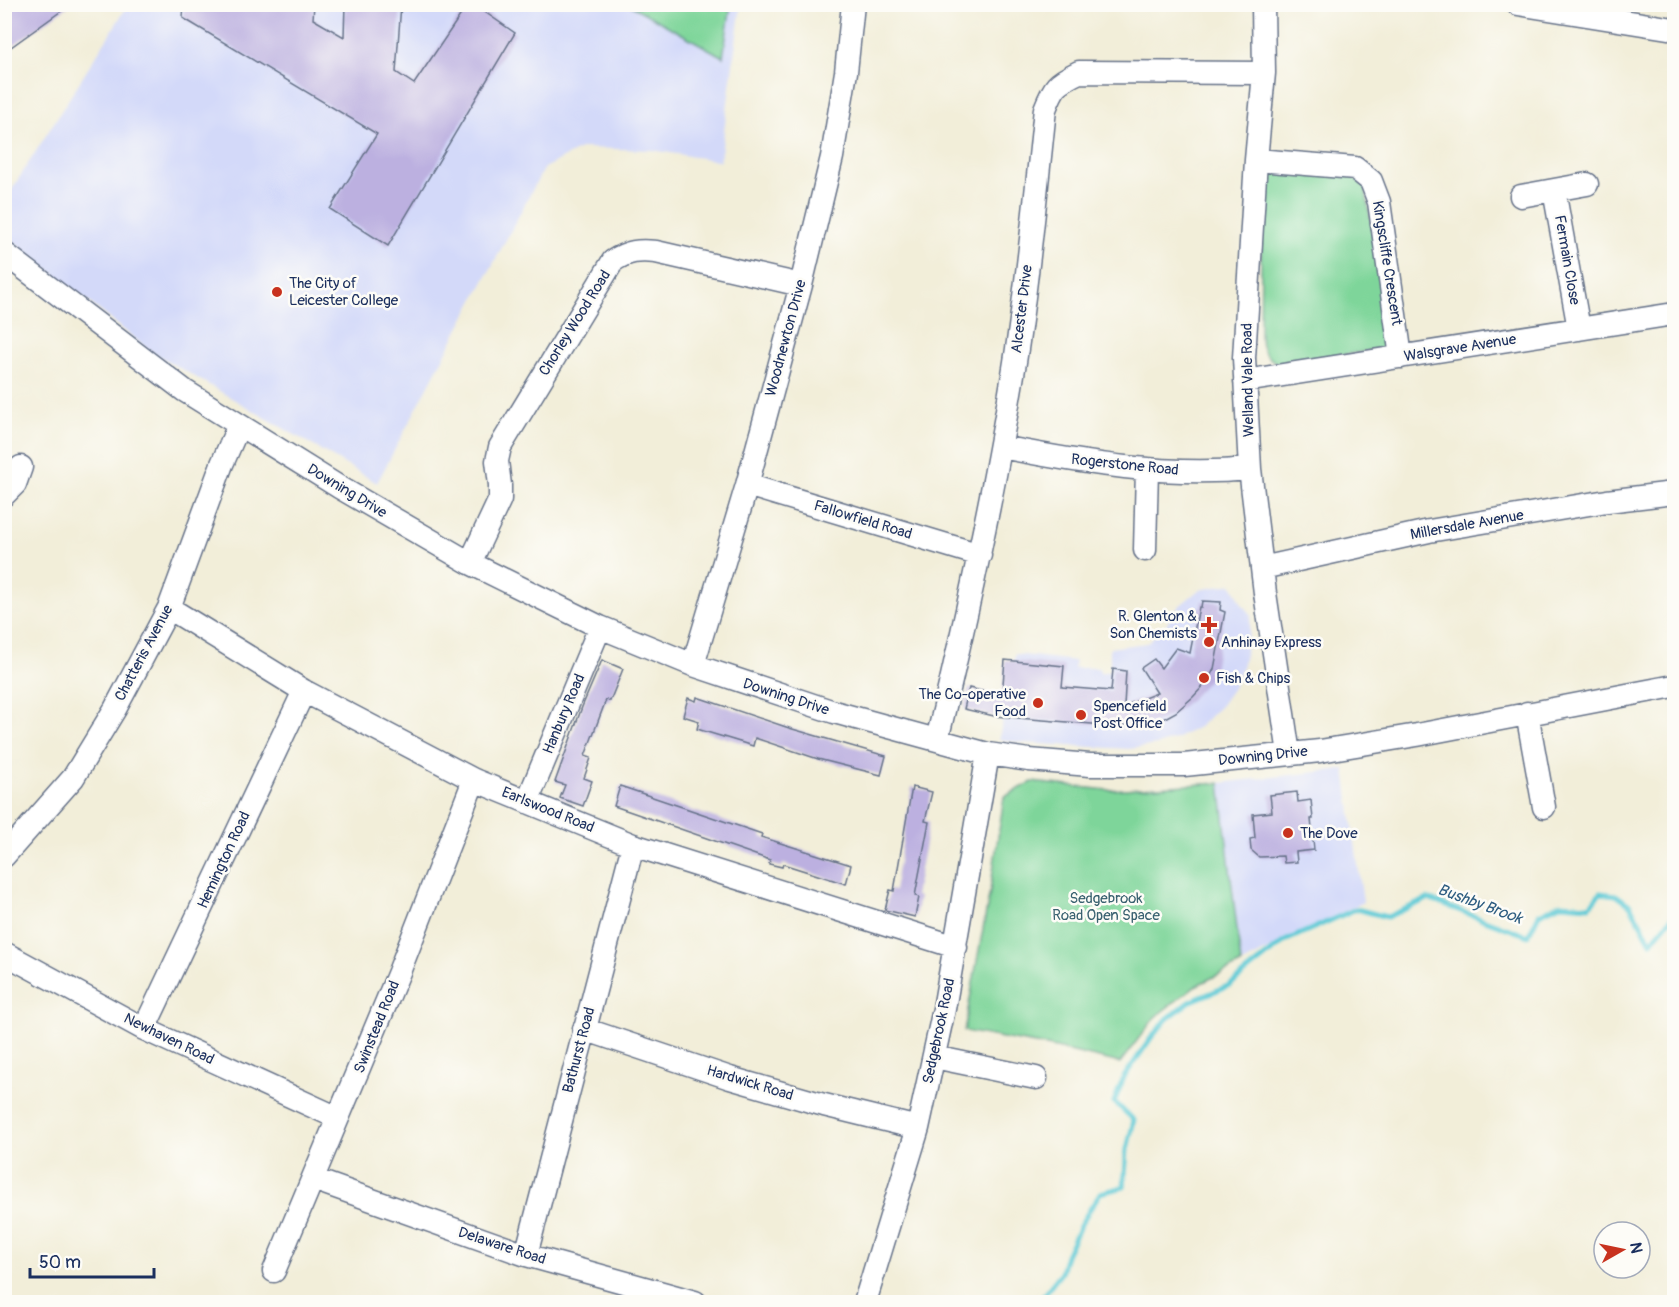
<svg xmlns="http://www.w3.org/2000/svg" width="1679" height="1307" viewBox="0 0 1679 1307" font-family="Pangolin,sans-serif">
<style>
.built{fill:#d3d9f9}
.green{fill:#7ed59a;stroke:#4c827c;stroke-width:1.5}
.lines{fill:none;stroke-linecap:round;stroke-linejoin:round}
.stream{stroke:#5ecad6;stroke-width:5}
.building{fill:#bcb0e0}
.minor-casing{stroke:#667289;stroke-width:25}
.minor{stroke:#fff;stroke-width:22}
.poi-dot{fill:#c8321e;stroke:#fdfcf7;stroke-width:2}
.labels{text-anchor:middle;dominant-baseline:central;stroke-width:5;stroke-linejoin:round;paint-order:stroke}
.street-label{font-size:15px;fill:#1b2f5e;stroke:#fdfcf7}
.poi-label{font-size:15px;fill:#1b2f5e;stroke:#fdfcf7;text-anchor:start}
.park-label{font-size:15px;fill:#396170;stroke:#fdfcf7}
.water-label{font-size:16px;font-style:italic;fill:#2f5e82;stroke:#fdfcf7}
</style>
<rect width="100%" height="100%" fill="#fdfcf7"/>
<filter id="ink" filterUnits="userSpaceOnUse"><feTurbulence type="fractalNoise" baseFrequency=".0167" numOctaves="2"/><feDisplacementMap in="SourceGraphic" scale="12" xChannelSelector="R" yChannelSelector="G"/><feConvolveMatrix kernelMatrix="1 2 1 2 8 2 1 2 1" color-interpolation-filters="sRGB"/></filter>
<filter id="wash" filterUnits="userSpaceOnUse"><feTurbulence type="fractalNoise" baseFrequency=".008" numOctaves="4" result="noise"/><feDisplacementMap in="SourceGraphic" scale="24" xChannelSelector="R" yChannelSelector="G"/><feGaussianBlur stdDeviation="1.35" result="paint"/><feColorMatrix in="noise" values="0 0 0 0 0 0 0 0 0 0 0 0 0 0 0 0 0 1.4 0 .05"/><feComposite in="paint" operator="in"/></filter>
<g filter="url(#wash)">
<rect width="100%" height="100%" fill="#f2eed9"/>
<path class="built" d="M128,5H741L720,161L652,150L582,148L544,168L377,483L149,350L5,235L4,202Z
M1232,584L1242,604L1251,615L1247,646L1242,667L1233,688L1221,705L1200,726L1178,738L1157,745L1129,749L1023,743L999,739L1015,654L1075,661L1074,668H1099L1100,673L1110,671V648L1147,643L1165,626L1178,607L1199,590Z
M1345,769L1363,902L1241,964L1220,783Z"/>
<path class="green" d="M630,5H731L723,57Z
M1281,170L1351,176L1365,186L1391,340L1383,349L1279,364C1265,357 1262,351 1260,336L1262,194C1265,182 1269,175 1281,170Z
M1032,782L1108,790L1220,783L1241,964L1195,986L1155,1017L1120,1063L1052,1047L964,1031L990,891L1004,797Z"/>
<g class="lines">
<path class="stream" d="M1038,1302L1061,1273L1066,1255L1082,1222L1100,1193L1124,1187L1127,1149L1134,1120L1114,1102L1124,1077L1151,1038L1167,1019L1189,1002L1230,985L1285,941L1356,909L1387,917L1428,899L1528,936L1539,914L1560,904L1590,906L1600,893L1616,895L1630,905L1651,942L1674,915"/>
</g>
<g id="blocks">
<path class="building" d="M4,4H71L4,52Z
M184,4H314L313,19L344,37L345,4H401L396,72L414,84L468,4H473L515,33L388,246L330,209L377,134L183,18Z
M1202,601L1221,602L1220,610L1225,612L1214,669L1207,682L1193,697L1176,712L1163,719L1139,726H1117L994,716L964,709L969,688L1002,696L1005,660L1064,666L1062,687L1111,691L1113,669L1126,671L1124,706L1157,693L1141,668L1154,659L1161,668L1176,648L1190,653L1199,607H1201Z
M602,660L623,669L610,701L606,700L585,756L591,758L584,778L592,781L583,806L560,798L565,785L555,782L582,707Z
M697,697L789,728L886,756L881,775L818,759L755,738L753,746L697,729L699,721L683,716L688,698L696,701Z
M620,786L762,834L761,837L851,865L846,884L783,864L782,867L769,864L770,860L614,806Z
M912,787L932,792L925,821L929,822L915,896L919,897L915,917L885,910L890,890L894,891Z
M1297,792L1298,802L1311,800L1313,819H1311L1314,850L1296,852L1297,862L1284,863L1283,856L1259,857L1251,850L1250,839L1255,838L1253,814L1272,812L1270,795Z"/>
</g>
</g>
<g filter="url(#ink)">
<use href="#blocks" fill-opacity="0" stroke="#667289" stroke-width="1.5"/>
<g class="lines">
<g class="minor-casing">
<path id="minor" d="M1263,4L1264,73L1256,160L1244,358L1250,469L1265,593L1289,754
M1518,4L1674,29
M1256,160L1355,168L1371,181L1379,202L1401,357
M1554,190L1579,329
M1521,196L1587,184
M4,253L185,391L339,487L470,563L600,627L693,665L834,712L988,754L1029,760L1090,765H1184L1320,751L1417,735L1674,686
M1245,381L1674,314
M1001,447C1083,463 1166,477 1250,469
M747,485L980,555
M4,495L15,484L21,467
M1145,550L1147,469
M470,563L500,499V485L497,461L500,447L613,261C628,251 639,250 656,252L801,285
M1262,568L1429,531L1607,501L1674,493
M169,608L304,691L474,780L633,845L956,947
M693,665L747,485L801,285L832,157L846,72L853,4
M1527,713L1544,807
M937,740C967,615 995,489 1015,362C1028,278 1036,194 1045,109C1054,86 1056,83 1079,72L1264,73
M527,802L600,627
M4,856L73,778L115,709L169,608L222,464L239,425
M4,953L144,1029L338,1118
M144,1029L304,691
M584,1029L730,1078L824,1105L918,1128
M934,1057L1036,1078
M313,1179L526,1255L695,1302
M526,1255L633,845
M274,1271L399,972L474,780
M865,1302L918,1128L944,1009L988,754"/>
</g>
<use href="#minor" class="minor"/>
</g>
</g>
<g class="poi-dot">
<circle cx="277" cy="292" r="6"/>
<path d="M1206 616h6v6h6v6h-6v6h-6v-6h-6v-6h6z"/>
<circle cx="1209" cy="642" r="6"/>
<circle cx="1204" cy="678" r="6"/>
<circle cx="1038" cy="703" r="6"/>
<circle cx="1081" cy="715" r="6"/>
<circle cx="1288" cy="833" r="6"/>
</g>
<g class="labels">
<g class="street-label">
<text transform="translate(1567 260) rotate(80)">Fermain Close</text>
<text transform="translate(1387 263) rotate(81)">Kingscliffe Crescent</text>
<text transform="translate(1022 309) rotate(-83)">Alcester Drive</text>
<text transform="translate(575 323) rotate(-58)">Chorley Wood Road</text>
<text transform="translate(786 338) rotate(-75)">Woodnewton Drive</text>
<text transform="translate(1460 348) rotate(-9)">Walsgrave Avenue</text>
<text transform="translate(1248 380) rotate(-91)">Welland Vale Road</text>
<text transform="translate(1125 465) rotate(6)">Rogerstone Road</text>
<text transform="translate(347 491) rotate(31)">Downing Drive</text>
<text transform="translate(863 520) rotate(17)">Fallowfield Road</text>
<text transform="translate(1467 525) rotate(-10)">Millersdale Avenue</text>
<text transform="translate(144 653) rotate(-62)">Chatteris Avenue</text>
<text transform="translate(786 697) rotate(18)">Downing Drive</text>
<text transform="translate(564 714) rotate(-67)">Hanbury Road</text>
<text transform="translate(1263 756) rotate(-6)">Downing Drive</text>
<text transform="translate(548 810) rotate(22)">Earlswood Road</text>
<text transform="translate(224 860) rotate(-65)">Hemington Road</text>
<text transform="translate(377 1027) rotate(-68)">Swinstead Road</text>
<text transform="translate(939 1031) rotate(-78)">Sedgebrook Road</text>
<text transform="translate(169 1039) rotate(26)">Newhaven Road</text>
<text transform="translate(579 1050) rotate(-75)">Bathurst Road</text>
<text transform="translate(750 1083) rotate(17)">Hardwick Road</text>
<text transform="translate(502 1246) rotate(18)">Delaware Road</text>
</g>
<g class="poi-label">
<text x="289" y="283">The City of<tspan x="289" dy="17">Leicester College</tspan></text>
<text x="1197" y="616" text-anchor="end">R. Glenton &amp;<tspan x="1197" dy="17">Son Chemists</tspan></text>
<text x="1221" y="642">Anhinay Express</text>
<text x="1216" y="678">Fish &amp; Chips</text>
<text x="1026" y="694" text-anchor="end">The Co-operative<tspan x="1026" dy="17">Food</tspan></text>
<text x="1093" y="706">Spencefield<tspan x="1093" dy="17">Post Office</tspan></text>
<text x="1300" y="833">The Dove</text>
</g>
<g class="park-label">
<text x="1106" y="898">Sedgebrook<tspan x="1106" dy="17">Road Open Space</tspan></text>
</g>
<g class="water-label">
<text transform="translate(1480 904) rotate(20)">Bushby Brook</text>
</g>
</g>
<rect width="1679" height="1307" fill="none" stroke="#fdfcf7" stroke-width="24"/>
<g transform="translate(1622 1250) rotate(81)"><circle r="28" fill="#fdfcf7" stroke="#a3aaba" stroke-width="1.5"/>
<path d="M0-4.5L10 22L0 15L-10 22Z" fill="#c8321e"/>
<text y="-9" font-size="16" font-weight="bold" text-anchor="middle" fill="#1b2f5e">N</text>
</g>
<path d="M30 1268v9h124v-9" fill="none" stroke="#1b2f5e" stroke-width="3"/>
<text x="39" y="1268" font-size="18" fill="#1b2f5e" stroke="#fdfcf7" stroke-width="4.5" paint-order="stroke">50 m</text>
</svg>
